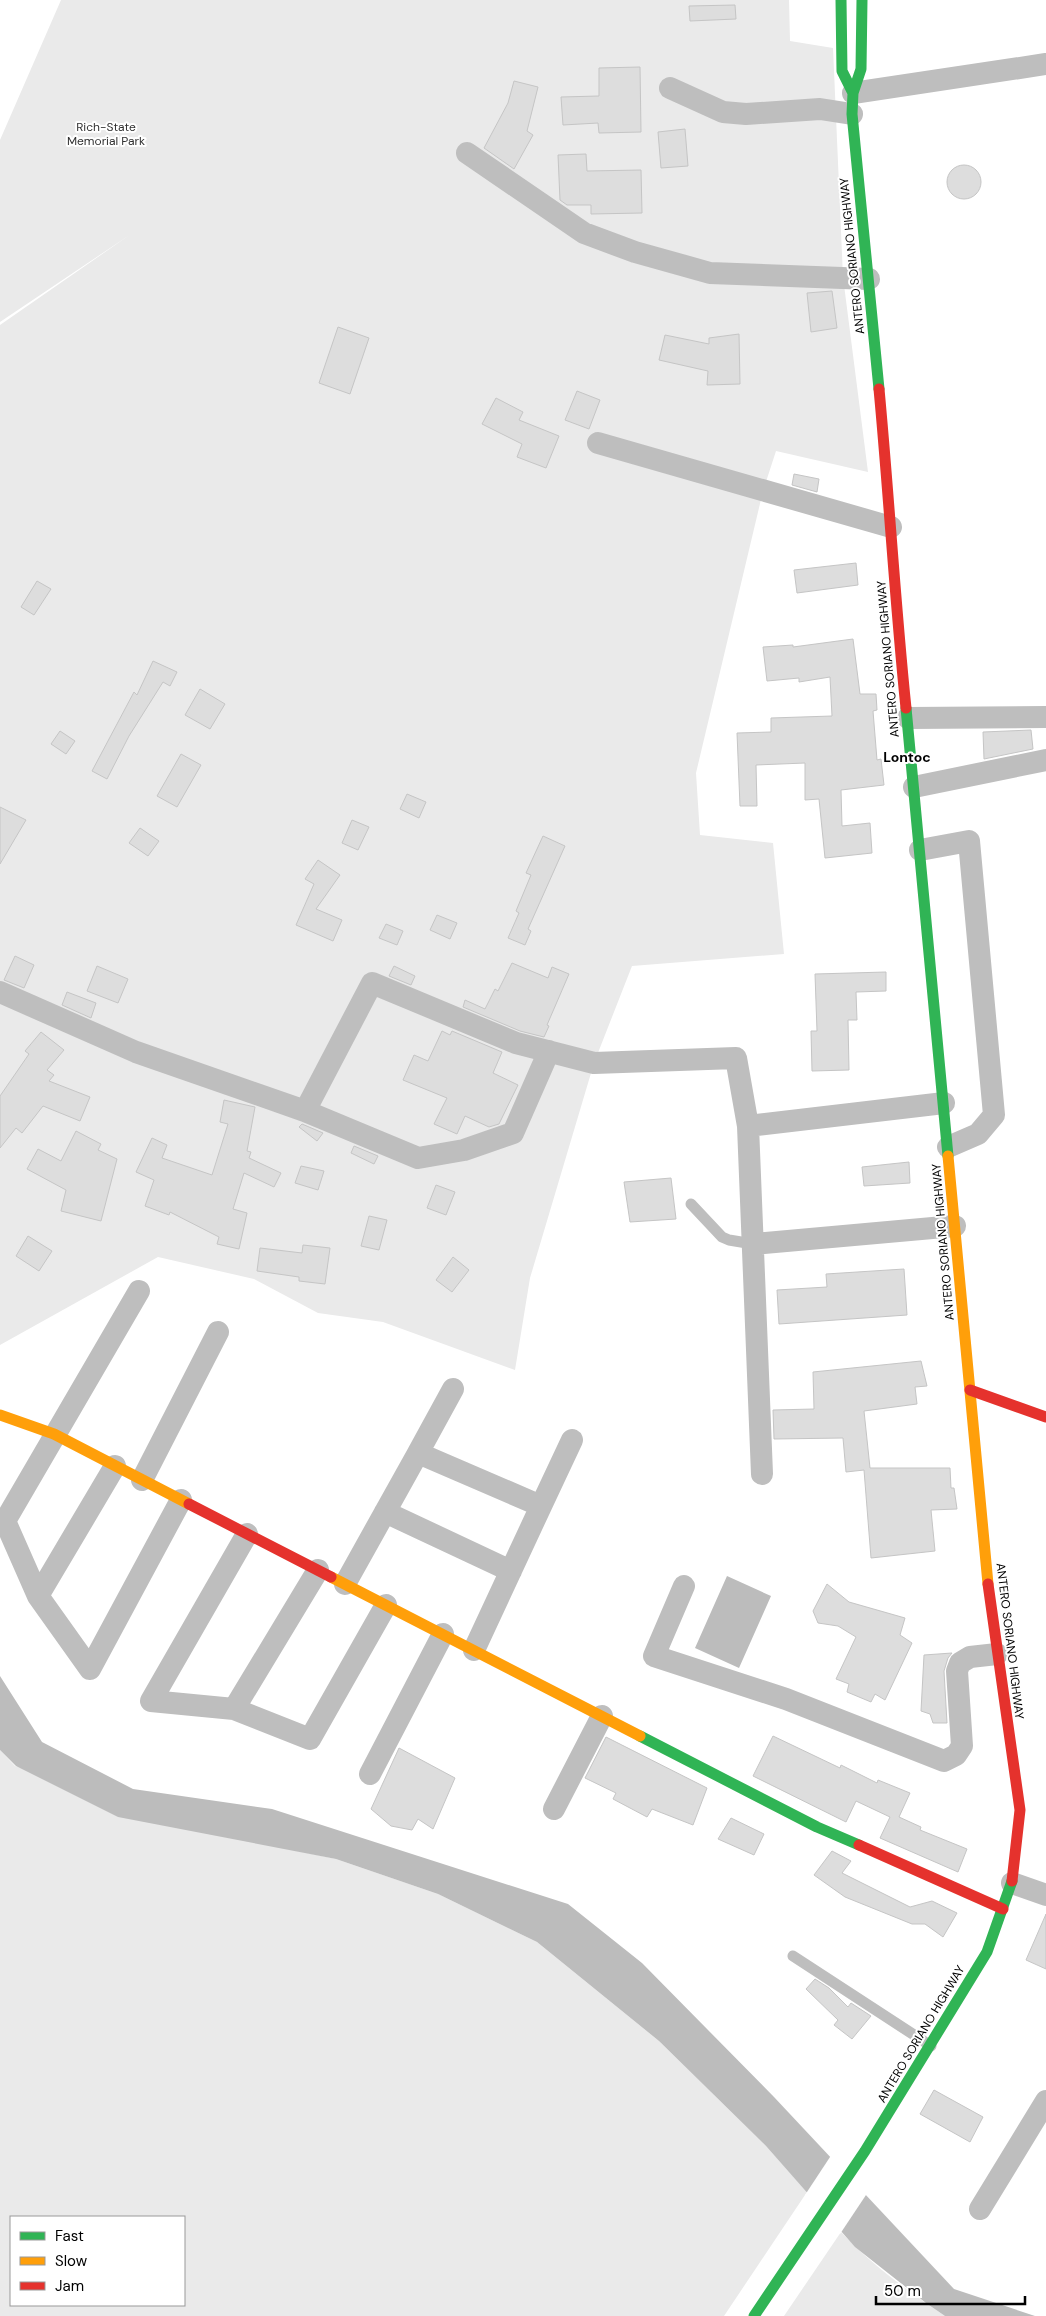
<svg xmlns="http://www.w3.org/2000/svg" width="1046" height="2316" viewBox="0 0 1046 2316" font-family="'DM Sans',sans-serif">
<style>
.green{fill:#eaeaea;fill-rule:evenodd}
.water{fill:#bcbcbc}
.pier{fill:#fff}
.building{fill:#ddd;stroke:#c5c5c5}
.lines{fill:none;stroke-linecap:round;stroke-linejoin:round}
.lane{stroke:#bebebe;stroke-width:11}
.street{stroke:#bebebe;stroke-width:22}
.fast{stroke:#30b455;stroke-width:11}
.slow{stroke:#ff9f0a;stroke-width:11}
.jam{stroke:#e5322d;stroke-width:11}
.labels{text-anchor:middle;dominant-baseline:central;stroke-width:4;stroke-linejoin:round;paint-order:stroke}
.park-label{font-size:12px;fill:#303030;stroke:#fff}
.street-label{font-size:12px;fill:#000;stroke:#fff}
.neighbourhood-label{font-size:14px;font-weight:bold;fill:#000;stroke:#fff}
</style>
<rect width="100%" height="100%" fill="#fff"/>
<path class="green" d="M61,0H789L790,41L833,48L843,277L868,472L776,451L763,491L696,773L700,835L773,843L784,954L632,966L594,1063L530,1278L515,1370L383,1322L318,1313L254,1279L158,1257L0,1345V325L131,234L0,322V140Z
M0,1750L15,1766L259,1843L336,1859L438,1894L537,1942L659,2041L766,2146L807,2192L724,2316H0ZM11,2217H184V2305H11Z
M841,2232C871,2264 909,2292 945,2316H784Z"/>
<path class="water" d="M727,1576L771,1596L739,1668L695,1648Z
M0,1676L42,1742L133,1789L272,1809L568,1904L642,1963L774,2097L954,2289L1035,2316H945L926,2303L855,2247L766,2146L659,2041L537,1942L438,1894L336,1859L118,1817L16,1766L0,1750Z"/>
<path class="pier" d="M832,2154L868,2192L840,2234L805,2195Z"/>
<path class="building" d="M735,5L736,19L690,21L689,6Z
M640,67L641,132L599,133L598,123L563,125L561,97L599,96V68Z
M514,81L538,87L527,131L533,135L514,169L484,148L508,103Z
M685,129L688,166L661,168L658,132Z
M586,154L587,171L641,170L642,213L591,214V205H567L560,200L558,155Z
M947 182a17 17 0 1 1 34 0a17 17 0 1 1-34 0Z
M832,291L837,328L811,332L807,293Z
M338,327L369,338L350,394L319,383Z
M739,334L740,384L707,385L708,371L659,360L665,335L709,344V338Z
M577,391L600,400L589,429L565,420Z
M496,398L523,412L519,420L559,436L546,468L517,457L522,444L482,424Z
M794,474L819,479L817,492L792,485Z
M856,563L858,585L797,593L794,570Z
M37,581L51,589L34,615L21,607Z
M853,639L860,694H876L877,710L873,711L877,760L881,759L884,785L841,790L842,826L870,823L872,853L825,858L819,799L805,800V763L756,765L757,806H740L737,733L771,732V718L832,716L830,677L799,682V678L767,681L763,647L793,645V647Z
M153,661L177,672L170,686L163,682L129,736L107,779L92,771L134,692L137,695Z
M200,689L225,704L210,729L185,715Z
M1031,730L1033,749L984,759L983,732Z
M60,731L75,741L66,754L51,744Z
M181,754L201,765L177,807L157,796Z
M407,794L426,802L419,818L400,809Z
M0,807L26,820L0,864Z
M352,820L369,827L358,850L342,843Z
M140,828L159,841L148,856L129,843Z
M543,836L565,846L528,929L531,931L525,945L508,938L519,913L516,911L531,875L526,873Z
M318,860L340,875L316,909L342,920L333,941L296,925L314,884L305,879Z
M437,915L457,923L450,939L430,930Z
M386,924L403,931L397,945L379,938Z
M15,956L34,965L24,988L4,980Z
M512,963L548,978L552,967L569,974L547,1025L549,1026L544,1037L520,1031L463,1007L465,1000L485,1009L495,989L498,991Z
M97,966L128,979L118,1003L87,991Z
M394,966L415,976L411,985L389,976Z
M886,972V991L856,992L857,1020H848L849,1070L812,1071L811,1031H817L815,974Z
M67,992L96,1003L91,1018L62,1005Z
M442,1031L450,1035L452,1031L502,1052L493,1073L518,1085L499,1124L489,1127L465,1116L457,1134L434,1124L447,1098L403,1080L414,1055L428,1061Z
M41,1032L64,1050L47,1070L54,1075L49,1081L90,1097L80,1121L43,1106L22,1133L16,1128L0,1148V1096L29,1054L25,1051Z
M224,1100L255,1107L247,1151L251,1152L249,1158L281,1173L274,1187L244,1173L233,1209L247,1213L239,1249L217,1244L219,1237L170,1212L169,1215L145,1206L154,1180L136,1172L152,1138L167,1145L162,1158L212,1175L228,1124L220,1122Z
M302,1124L323,1133L317,1141L299,1127Z
M76,1131L101,1144L98,1150L117,1159L101,1221L61,1211L66,1190L27,1169L38,1149L61,1161Z
M354,1146L378,1156L374,1164L351,1153Z
M909,1162L910,1183L864,1186L862,1167Z
M301,1166L324,1171L318,1190L295,1183Z
M671,1178L676,1219L630,1222L624,1182Z
M436,1185L455,1192L446,1215L427,1208Z
M369,1216L387,1220L379,1250L361,1246Z
M28,1236L52,1251L39,1271L16,1256Z
M303,1245L330,1248L325,1284L299,1281V1277L257,1271L260,1248L302,1253Z
M453,1257L469,1270L452,1292L436,1280Z
M904,1269L907,1315L779,1324L777,1290L827,1287L826,1274Z
M921,1361L927,1386L915,1387L917,1404L864,1411L870,1468H950L951,1488H954L957,1509L931,1510L935,1551L871,1558L864,1470L846,1472L843,1438L774,1439L773,1410L814,1409L813,1372Z
M827,1584L849,1602L905,1618L900,1635L912,1643L885,1700L875,1694L871,1702L847,1692L849,1684L836,1679L856,1637L838,1626L818,1623L813,1611Z
M952,1653L948,1658L944,1671L947,1723H933L930,1714L921,1711L924,1655Z
M773,1736L840,1768L841,1765L877,1783L878,1780L910,1793L899,1817L921,1827L920,1830L967,1849L958,1872L880,1838L890,1817L856,1801L846,1822L753,1776Z
M606,1737L707,1788L693,1825L652,1809L647,1817L613,1799L616,1793L585,1778Z
M399,1748L455,1778L433,1829L418,1819L412,1830L391,1826L371,1809Z
M731,1818L764,1834L754,1855L718,1839Z
M832,1851L851,1861L842,1873L910,1907L932,1901L957,1913L943,1937L925,1924H912L845,1897L814,1875Z
M1046,1914V1969L1026,1960Z
M815,1979L829,1988L848,2007L851,2003L871,2016L852,2039L834,2025L838,2020L806,1989Z
M934,2090L983,2117L970,2142L920,2114Z"/>
<g class="lines">
<path class="lane" d="M691,1204L722,1237L729,1240L753,1244
M793,1956L931,2046"/>
<path class="street" d="M670,88L723,112L746,114L820,109L852,114
M853,93L1046,64
M467,153L584,233L635,252L710,273L869,279
M598,443L891,527
M908,718L1046,717
M914,787L1046,760
M920,850L969,841L994,1115L978,1134L948,1147
M0,992L136,1052L305,1111L372,983L516,1043L594,1063L736,1058L748,1126L944,1103
M305,1111L418,1158L464,1150L513,1133L549,1051
M748,1126L762,1474
M753,1244L955,1226
M139,1291L5,1521L38,1596L90,1669L181,1500
M418,1453L453,1389
M142,1480L218,1332
M541,1506L572,1440
M385,1512L511,1571
M247,1534L151,1701L234,1709L310,1739L386,1605
M345,1584L418,1453L541,1506L474,1650
M684,1586L654,1656L786,1699L944,1761L956,1755L962,1746L957,1671L960,1663L970,1657L997,1654
M38,1596L115,1466
M234,1709L318,1570
M370,1774L443,1634
M554,1809L602,1716
M1012,1883L1046,1895
M980,2209L1046,2101"/>
<path class="fast" d="M841,0L842,71L853,93
M862,0L861,69L853,93L852,114L879,389
M906,708L948,1156
M640,1736L817,1827L859,1845
M754,2316L865,2151L987,1952L1012,1881"/>
<path class="slow" d="M948,1156L988,1584
M0,1415L54,1434L189,1504
M331,1577L640,1736"/>
<path class="jam" d="M879,389C889,496 895,602 906,708
M970,1390L1046,1417
M189,1504L331,1577
M988,1584L1020,1810L1012,1881
M859,1845L1003,1909"/>
</g>
<g class="labels">
<g class="park-label">
<text x="106" y="127">Rich-State<tspan x="106" dy="14">Memorial Park</tspan></text>
</g>
<g class="street-label">
<text transform="translate(852 256) rotate(-96)">ANTERO SORIANO HIGHWAY</text>
<text transform="translate(888 659) rotate(-95)">ANTERO SORIANO HIGHWAY</text>
<text transform="translate(943 1242) rotate(-95)">ANTERO SORIANO HIGHWAY</text>
<text transform="translate(1010 1641) rotate(83)">ANTERO SORIANO HIGHWAY</text>
<text transform="translate(921 2034) rotate(-59)">ANTERO SORIANO HIGHWAY</text>
</g>
<g class="neighbourhood-label">
<text x="907" y="757">Lontoc</text>
</g>
</g>
<rect x="10" y="2216" width="175" height="90" fill="#ffffff" stroke="#999999"/>
<rect x="20" y="2232" width="25" height="8" fill="#30b455" stroke="#999999"/>
<text x="55" y="2241" font-size="15" fill="#000000">Fast</text>
<rect x="20" y="2257" width="25" height="8" fill="#ff9f0a" stroke="#999999"/>
<text x="55" y="2266" font-size="15" fill="#000000">Slow</text>
<rect x="20" y="2282" width="25" height="8" fill="#e5322d" stroke="#999999"/>
<text x="55" y="2291" font-size="15" fill="#000000">Jam</text>
<path d="M876 2296v8h149v-8" fill="none" stroke="#000000" stroke-width="2.5"/>
<text x="884" y="2296" font-size="15" fill="#000000" stroke="#ffffff" stroke-width="4" paint-order="stroke">50 m</text>
</svg>
